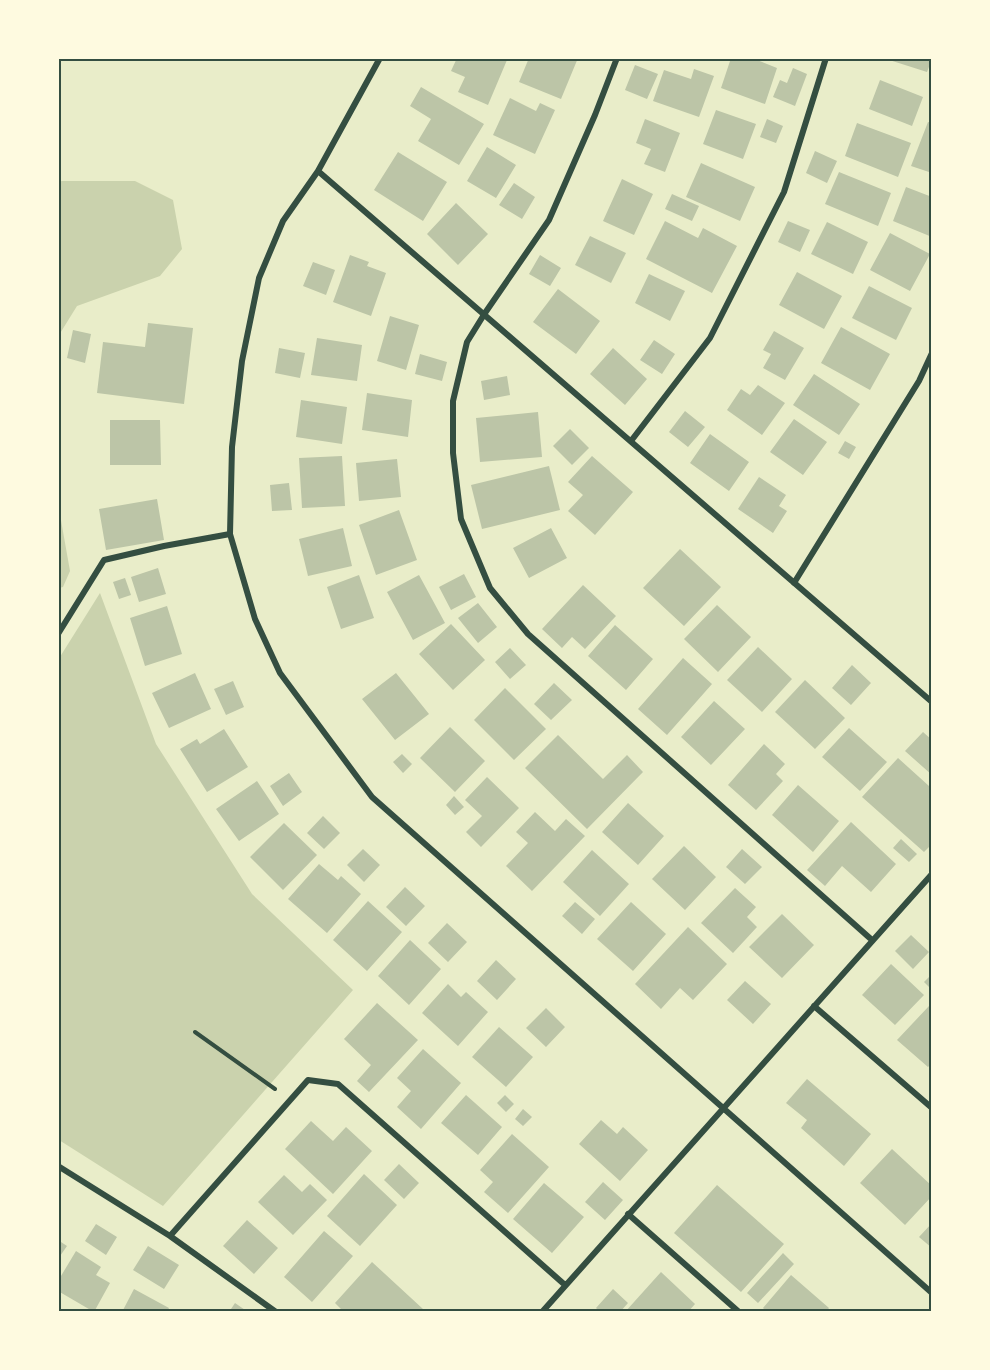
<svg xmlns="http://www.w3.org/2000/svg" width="990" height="1370" viewBox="0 0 990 1370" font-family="'DM Sans',sans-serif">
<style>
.green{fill:#cad2ad}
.building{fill:#bcc5a7}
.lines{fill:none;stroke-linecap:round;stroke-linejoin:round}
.path{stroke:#344e41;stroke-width:4}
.minor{stroke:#344e41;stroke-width:6}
.neatline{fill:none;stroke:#344e41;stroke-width:2}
</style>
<rect width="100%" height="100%" fill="#e9edc9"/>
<path class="green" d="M62,181H135L173,200L182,249L160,276L77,306L59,335V346L58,182Z
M59,509L70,571L63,587L59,588Z
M100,593L156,744L252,894L353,990L163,1206L59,1140L58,660Z"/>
<path class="building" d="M457,58L507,60L488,105L458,92L465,77L451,71Z
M529,58H578L561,99L519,82Z
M731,58H752L777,68L765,104L721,88Z
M883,58H932V59L927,72Z
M635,65L658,74L647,99L625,90Z
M793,68L807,74L795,106L773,97L780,80L787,83Z
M694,69L714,76L699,117L653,101L664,70L691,79Z
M880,80L923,97L912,126L869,109Z
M421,87L484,124L459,165L418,141L431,119L410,106Z
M510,98L536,111L540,103L555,110L535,154L493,135Z
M716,110L756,124L743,159L703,144Z
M645,119L680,133L665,172L644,164L651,149L636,143Z
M767,119L783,126L776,143L760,137Z
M928,122L932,123V173L911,166Z
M857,123L911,143L898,177L845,156Z
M487,147L516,165L496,198L467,181Z
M815,151L837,161L827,183L806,173Z
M398,152L447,182L423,221L374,190Z
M701,163L755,187L740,221L686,197Z
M839,172L891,193L878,226L825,204Z
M622,179L653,194L634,235L603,221Z
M514,183L535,197L522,219L499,205Z
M906,187L932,197V237L893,221Z
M672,194L699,206L692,221L665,209Z
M456,203L488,234L458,265L427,234Z
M665,221L698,238L703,228L737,246L712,293L646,259Z
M788,221L810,230L800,252L778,242Z
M827,222L868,242L853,274L811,254Z
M890,233L930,254L910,291L870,270Z
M590,236L626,253L611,283L575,265Z
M350,255L369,262L367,266L386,273L371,316L333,302Z
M540,255L561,268L550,286L529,274Z
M313,262L335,270L326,295L303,286Z
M797,272L842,296L824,329L779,305Z
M649,274L685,291L670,321L635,303Z
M869,286L912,308L896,340L852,318Z
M558,289L600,321L576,354L533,322Z
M390,316L419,325L406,370L377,361Z
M148,323L193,328L184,404L97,393L103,342L145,347Z
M841,327L890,354L870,390L821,363Z
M73,330L91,334L85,363L67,358Z
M774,331L804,348L785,380L763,368L771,354L763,350Z
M317,338L362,345L357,381L311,375Z
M654,340L675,354L662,374L640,360Z
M279,348L305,353L300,378L275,373Z
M613,348L647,379L625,405L590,374Z
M420,354L447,362L442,381L415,374Z
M814,374L860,404L839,435L793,405Z
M507,376L510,395L484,400L481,381Z
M758,385L785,403L762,435L727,410L741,389L750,395Z
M367,393L412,400L408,437L362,430Z
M301,400L347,407L342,444L296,437Z
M685,411L705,427L688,447L669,432Z
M538,412L542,457L480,462L476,418Z
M794,419L827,442L803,475L770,452Z
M110,420H160L161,465H110Z
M570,429L589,448L572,465L553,446Z
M710,434L749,462L729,491L690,463Z
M845,441L856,447L849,459L838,453Z
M342,456L345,506L302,508L299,458Z
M592,456L633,492L595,535L568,511L583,495L568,482Z
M397,459L401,497L359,501L356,463Z
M549,466L560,510L482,529L471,485Z
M759,477L786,495L779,506L787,511L773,533L738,509Z
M289,483L292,510L272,511L270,485Z
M157,499L164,540L106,550L99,509Z
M399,510L417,560L376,575L359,525Z
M343,528L352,566L308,576L299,539Z
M551,528L567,558L529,578L513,548Z
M680,549L721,587L684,626L643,588Z
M158,568L166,594L139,602L131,577Z
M464,574L476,597L451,610L439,587Z
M359,575L374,618L341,629L327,587Z
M419,575L445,623L413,640L387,592Z
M125,578L131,595L119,599L113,582Z
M583,585L616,616L585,649L572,637L562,648L542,629Z
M478,603L497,627L478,643L458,618Z
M717,605L751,637L718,672L684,639Z
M167,606L182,654L145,666L130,618Z
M451,624L485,660L453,690L419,654Z
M615,625L653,659L626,690L588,656Z
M758,647L792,679L762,712L727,680Z
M510,648L526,665L510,679L495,662Z
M683,658L712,684L667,735L638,709Z
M852,665L871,683L851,705L832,688Z
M195,673L211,709L169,728L152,693Z
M396,673L429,714L395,740L362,699Z
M805,680L845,718L815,749L775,712Z
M233,681L244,707L226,715L214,689Z
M554,683L572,700L551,720L534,704Z
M505,688L546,729L514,760L474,720Z
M714,701L745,729L711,765L681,737Z
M450,727L485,761L455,792L420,758Z
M849,728L887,762L860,791L822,757Z
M224,729L248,767L207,792L180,749L197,739L200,744Z
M923,732L932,740V775L905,751Z
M558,735L603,779L627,755L643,772L587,829L525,768Z
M764,744L785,764L776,774L783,781L756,810L728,785Z
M402,754L412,764L403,773L393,762Z
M898,758L929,786L932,783V844L924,852L862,797Z
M289,773L302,792L283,806L270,786Z
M487,777L519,808L481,847L466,832L482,816L465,800Z
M257,781L279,814L239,841L216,809Z
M798,785L839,821L813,852L772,815Z
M454,796L464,807L455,815L446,805Z
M628,803L664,836L638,865L602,832Z
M535,812L555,831L566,819L585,836L532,891L506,866L528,843L516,832Z
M323,816L340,833L324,849L307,833Z
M851,822L896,864L871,892L842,866L825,886L807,870Z
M284,823L317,855L283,890L250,857Z
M901,839L917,854L909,862L893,848Z
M684,846L716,877L685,910L652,879Z
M363,849L380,865L364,882L347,865Z
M742,849L762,867L745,884L726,867Z
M592,850L629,884L600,916L563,882Z
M319,864L338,880L341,876L361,894L327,933L288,899Z
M405,887L425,906L406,926L386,907Z
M735,888L756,907L747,917L757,927L733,953L701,923Z
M368,901L402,932L367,971L333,940Z
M575,902L595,919L582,934L562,916Z
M631,902L666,934L633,971L597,939Z
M782,914L814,945L782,978L749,947Z
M447,923L467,942L448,962L428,943Z
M688,927L727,964L693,1000L680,988L661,1009L635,984Z
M911,935L929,952L913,969L895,951Z
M410,940L441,969L409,1005L378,976Z
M496,960L516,979L497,1000L477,981Z
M891,964L924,995L895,1025L862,995Z
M932,974V990L924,982Z
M745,981L771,1004L753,1024L727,1000Z
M448,984L461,997L466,992L488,1012L458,1046L422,1013Z
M377,1003L418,1040L369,1092L357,1081L371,1065L344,1039Z
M929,1006L932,1008V1063L928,1067L897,1040Z
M546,1008L565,1027L546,1047L526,1028Z
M499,1027L533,1057L506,1087L472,1057Z
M423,1049L461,1083L421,1129L397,1107L411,1091L397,1078Z
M807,1079L871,1134L844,1166L801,1128L807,1120L786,1103Z
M466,1095L502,1127L478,1155L441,1123Z
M505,1095L514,1104L506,1112L497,1103Z
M523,1109L532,1117L523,1126L515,1119Z
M601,1120L617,1134L623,1127L648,1150L620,1181L579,1144Z
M311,1121L333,1141L346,1127L372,1151L333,1194L285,1149Z
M512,1134L549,1167L508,1213L484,1192L493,1182L480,1170Z
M892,1149L932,1186V1196L905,1225L860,1183Z
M399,1164L419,1183L404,1199L384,1180Z
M364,1174L397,1205L360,1246L327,1216Z
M284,1175L302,1192L310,1184L327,1200L293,1235L258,1202Z
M603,1182L623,1200L605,1220L585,1202Z
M544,1183L584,1217L552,1253L513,1219Z
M717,1185L784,1244L741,1292L674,1233Z
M247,1220L278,1248L254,1274L223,1246Z
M932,1223V1248L919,1237Z
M96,1224L117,1237L106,1255L85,1241Z
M324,1231L353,1256L312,1302L284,1277Z
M58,1240L67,1246L58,1259Z
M148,1246L179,1265L164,1289L133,1270Z
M76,1251L101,1267L96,1275L110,1283L94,1312L58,1291V1281Z
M783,1253L794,1264L758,1303L747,1293Z
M372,1262L423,1309L421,1312H344L335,1303Z
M661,1272L695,1304L688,1312H625Z
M791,1275L829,1308L826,1312H767L763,1308Z
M134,1289L169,1308L167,1312H122Z
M613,1289L628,1303L620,1312H600L596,1308Z
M235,1303L248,1312H229Z"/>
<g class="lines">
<path class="path" d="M195,1032L275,1089"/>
<path class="minor" d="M380,58L318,171L283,221L259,278L242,361L232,447L230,534L255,619L280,673L372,797L932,1293
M617,58L595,115L549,220L485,313L467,342L453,401V453L461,519L490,588L528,634L872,940
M318,171L932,702
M631,441L710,338L784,192L826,58
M794,583L919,381L932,353
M58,634L104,560L164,546L230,534
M814,1006L932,1108
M58,1166L170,1236L276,1312
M628,1214L739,1312
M170,1236L308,1080L338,1084L565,1285
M542,1312L932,874"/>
</g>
<rect width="990" height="1370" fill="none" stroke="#fefae0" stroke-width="120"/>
<rect x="60" y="60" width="870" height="1250" class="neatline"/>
</svg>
